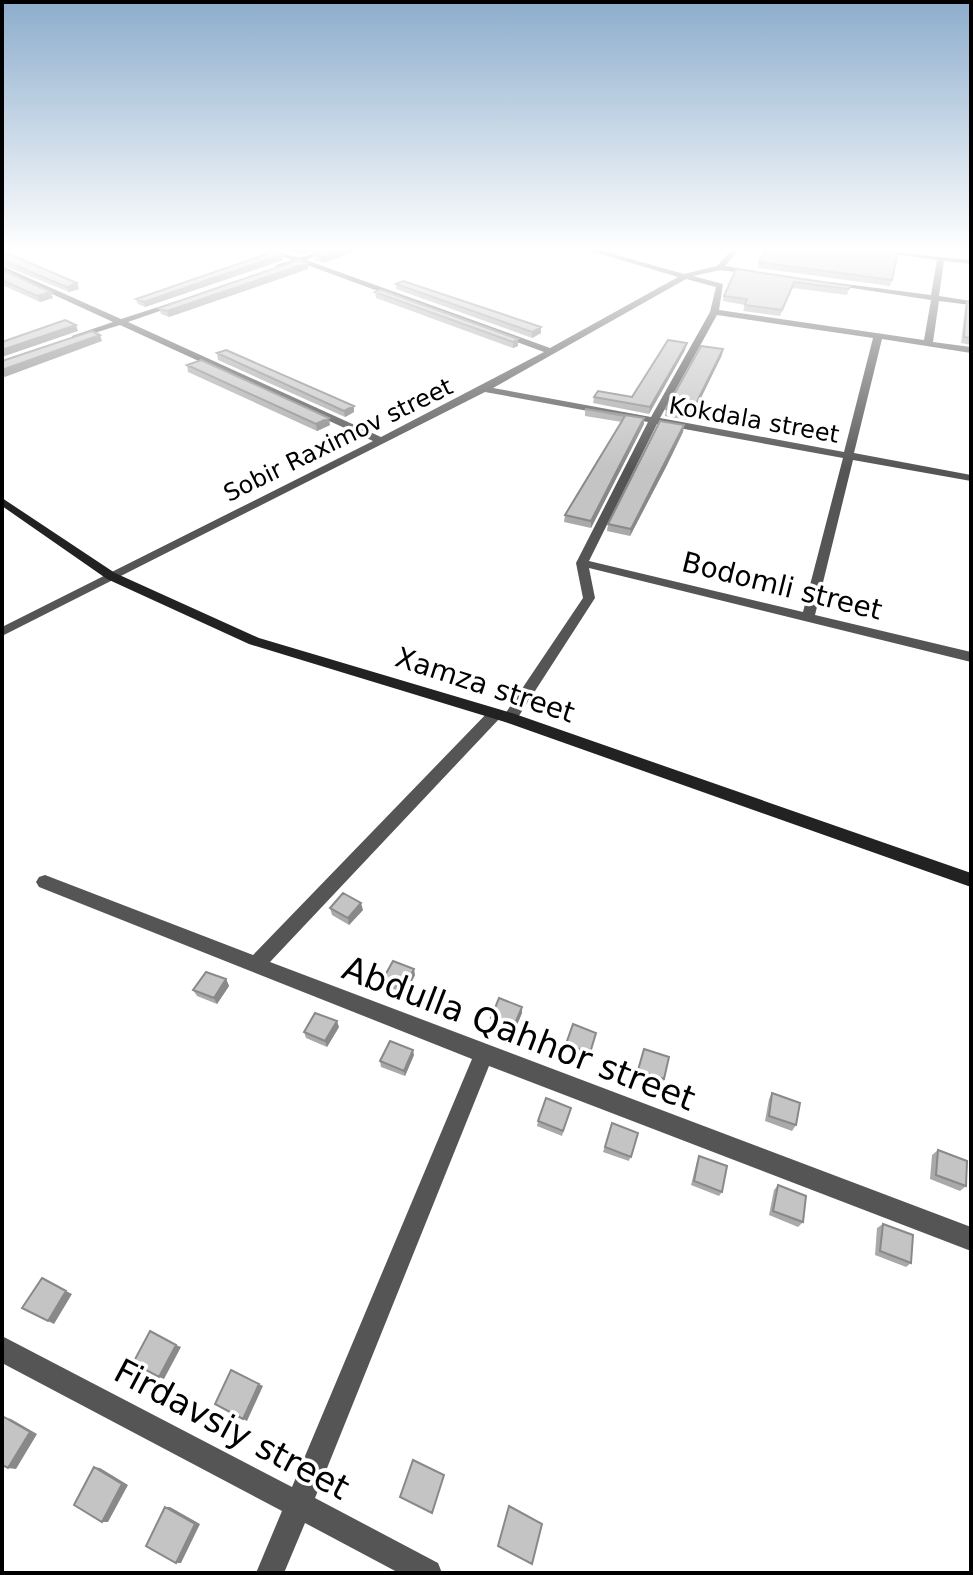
<svg xmlns="http://www.w3.org/2000/svg" width="973" height="1575" viewBox="0 0 973 1575" font-family="'DejaVu Sans',sans-serif">
<style>
.lines{fill:none;stroke-linecap:round;stroke-linejoin:round}
.minor{fill:#555;fill-rule:evenodd}
.secondary{fill:#222;fill-rule:evenodd}
.wall{fill:#a9a9a9}
.shaded-wall{fill:#898989}
.building{fill:#c4c4c4;stroke:#898989;stroke-width:2}
.labels{text-anchor:middle;dominant-baseline:central;stroke-width:7;stroke-linejoin:round;paint-order:stroke}
.far-street-label{font-size:24px;fill:#000;stroke:#fff}
.street-label{font-size:28px;fill:#000;stroke:#fff}
.near-street-label{font-size:34px;fill:#000;stroke:#fff}
</style>
<rect width="100%" height="100%" fill="#fff"/>
<g class="lines">
<path class="minor" d="M265,249C277,249 288,257 299,257C311,257 321,249 334,249L306,260L550,348L678,277L584,249H596L684,274L717,266L732,249H740L725,266L756,271L759,275L720,270L693,276L723,284L719,310L924,340L931,300L826,284L830,282L931,295L937,260L860,249L971,260V264L944,261L939,296L971,301V305L939,301L933,342L971,347V353L882,339L854,453L971,475V481L853,460L815,615L971,652V662L589,568L595,598L515,722H505L503,718L505,714L583,598L576,563L648,422L485,392L2,636V627L373,441L120,325L72,340V336L113,322L2,271V266L121,319L180,300V304L128,322L381,437L544,352L299,262L276,269V265L292,260ZM686,279L716,287L710,312L651,417L493,388ZM717,315L873,338L844,452L660,418ZM657,424L843,458L803,612L589,561Z
M495,709L500,710L502,714L500,718L270,962L971,1227V1251L489,1066L315,1498L438,1563L442,1573H399L305,1523L284,1573H256L282,1511L2,1363V1336L292,1487L472,1059L39,887L36,882L39,877L45,875L253,955L490,710Z"/>
<path class="secondary" d="M2,498L115,573L259,638L515,714L971,873V887L505,722L249,644L107,579L2,506Z"/>
</g>
<path class="wall" d="M286,249H325L303,254L287,251Z
M328,249H362L323,263L314,260V254Z
M2,251L77,283L79,289L69,292L2,265Z
M283,254V260L145,307L138,304L136,299Z
M759,262L892,280L890,286L758,268Z
M308,263V269L169,317L161,314L159,308Z
M736,269L850,286L847,295L793,288L780,316L743,311L745,305L723,301L724,296Z
M2,270L53,298L40,302L2,285Z
M396,284L541,327V333L532,338L396,289Z
M375,292L518,339V346L513,348L376,298Z
M967,302L971,303V345L961,343L965,308Z
M685,350L649,414L593,403L594,397H632Z
M217,353L354,406V412L345,417L218,360Z
M722,355L694,412L688,420L665,416L666,409Z
M187,365L330,425L317,431L188,372Z
M585,409L644,418V424L591,528L564,522L565,515L622,422L585,416Z
M684,425L683,432L667,465L630,536L607,531L608,524Z
M330,908L363,910L349,925L332,915Z
M415,975L406,993L384,986L383,979Z
M226,979L229,986L217,1004L197,996L193,990Z
M522,1013L514,1032L491,1024V1018Z
M339,1027L327,1047L306,1038L304,1032Z
M596,1033L588,1059L565,1050L566,1044Z
M644,1049L664,1079L662,1085L636,1075Z
M414,1055L405,1076L381,1067L380,1061Z
M772,1093L796,1125L792,1131L765,1121L769,1099Z
M571,1108L562,1136L537,1126L538,1121Z
M612,1123L638,1133L629,1161L603,1152Z
M938,1150L966,1186L960,1191L930,1179L932,1155Z
M699,1156L722,1192L719,1196L691,1185L697,1161Z
M778,1185L803,1222L798,1227L769,1215L774,1190Z
M883,1224L911,1263L906,1267L875,1255L877,1228Z"/>
<path class="shaded-wall" d="M302,249H325L303,254Z
M346,249H362L323,263V257Z
M283,254V260L145,307L144,302Z
M308,263V269L169,317L167,311Z
M77,283L79,289L69,292L67,287Z
M51,292L53,298L40,302L37,296Z
M76,325L78,331L2,357V350Z
M541,327V333L532,338V332Z
M100,335L102,341L2,378V370Z
M518,339V346L513,348V342Z
M687,343L685,350L649,414L650,407Z
M723,349L722,355L694,412L688,420L689,414Z
M354,406V412L345,417L344,411Z
M329,418L330,425L317,431L316,424Z
M644,418V424L591,528V521Z
M684,425L683,432L667,465L630,536L631,529Z
M361,903L363,910L349,925L348,918Z
M414,969L415,975L406,993L405,987Z
M226,979L229,986L217,1004L214,998Z
M522,1007V1013L514,1032V1026Z
M337,1021L339,1027L327,1047L325,1041Z
M413,1050L414,1055L405,1076L404,1071Z
M66,1291L72,1294L54,1324L48,1321Z
M176,1345L181,1347L164,1379L159,1377Z
M259,1384L263,1386L247,1421L243,1419Z
M4,1417L11,1419L37,1434L16,1469L8,1468Z
M94,1467L100,1468L128,1485L108,1522H102Z
M165,1507H170L200,1524L181,1563H176Z"/>
<path class="building" d="M328,249H346L323,257L314,254Z
M766,249H885L898,252L892,280L759,262Z
M273,250L283,254L144,302L136,299L264,255Z
M2,251L77,283L67,287L2,260Z
M298,260L308,263L167,311L159,308Z
M736,269L850,286L849,289L794,282L782,310L745,305L747,299L724,296Z
M2,270L51,292L37,296L2,280Z
M403,281L541,327L532,332L396,284Z
M381,290L518,339L513,342L375,292Z
M967,302L971,303V338L964,337Z
M65,320L76,325L2,350V342Z
M92,331L100,335L2,370V361Z
M668,340L687,343L650,407L594,397L598,391L632,397Z
M701,346L723,349L695,406L689,414L666,409Z
M226,350L354,406L344,411L217,353Z
M201,360L329,418L316,424L187,365Z
M585,409L644,418L591,521L565,515L625,416Z
M660,421L684,425L631,529L608,524Z
M343,893L361,903L348,918L330,908Z
M393,961L414,969L405,987L383,979Z
M206,972L226,979L214,998L193,990Z
M499,998L522,1007L514,1026L491,1018Z
M315,1013L337,1021L325,1041L304,1032Z
M573,1024L596,1033L590,1053L566,1044Z
M390,1041L413,1050L404,1071L380,1061Z
M644,1049L669,1057L664,1079L638,1070Z
M772,1093L800,1103L796,1125L769,1116Z
M546,1098L571,1108L563,1131L538,1121Z
M612,1123L638,1133L631,1157L605,1147Z
M938,1150L967,1161L966,1186L936,1175Z
M699,1156L727,1166L722,1192L694,1181Z
M778,1185L806,1196L803,1222L773,1211Z
M883,1224L913,1235L911,1263L880,1251Z
M42,1278L66,1291L48,1321L22,1308Z
M150,1331L176,1345L159,1377L133,1363Z
M231,1370L259,1384L243,1419L215,1404Z
M4,1417L30,1432L8,1468L2,1465V1420Z
M413,1460L444,1475L432,1513L400,1497Z
M94,1467L122,1484L102,1522L74,1505Z
M509,1506L542,1524L532,1564L498,1546Z
M165,1507L195,1524L176,1563L146,1546Z"/>
<linearGradient id="sky" x2="0" y2="1"><stop stop-color="#8cadcc"/><stop offset="0.53" stop-color="#fff"/><stop offset="1" stop-color="#fff" stop-opacity="0"/></linearGradient>
<rect width="973" height="469" fill="url(#sky)"/>
<g class="labels">
<g class="far-street-label">
<text transform="translate(754 420) rotate(10)">Kokdala street</text>
<text transform="translate(338 440) rotate(-26)">Sobir Raximov street</text>
</g>
<g class="street-label">
<text transform="translate(782 586) rotate(14)">Bodomli street</text>
<text transform="translate(485 685) rotate(18)">Xamza street</text>
</g>
<g class="near-street-label">
<text transform="translate(519 1033) rotate(21)">Abdulla Qahhor street</text>
<text transform="translate(232 1429) rotate(28)">Firdavsiy street</text>
</g>
</g>
<rect width="973" height="1575" fill="none" stroke="#000000" stroke-width="8"/>
</svg>
